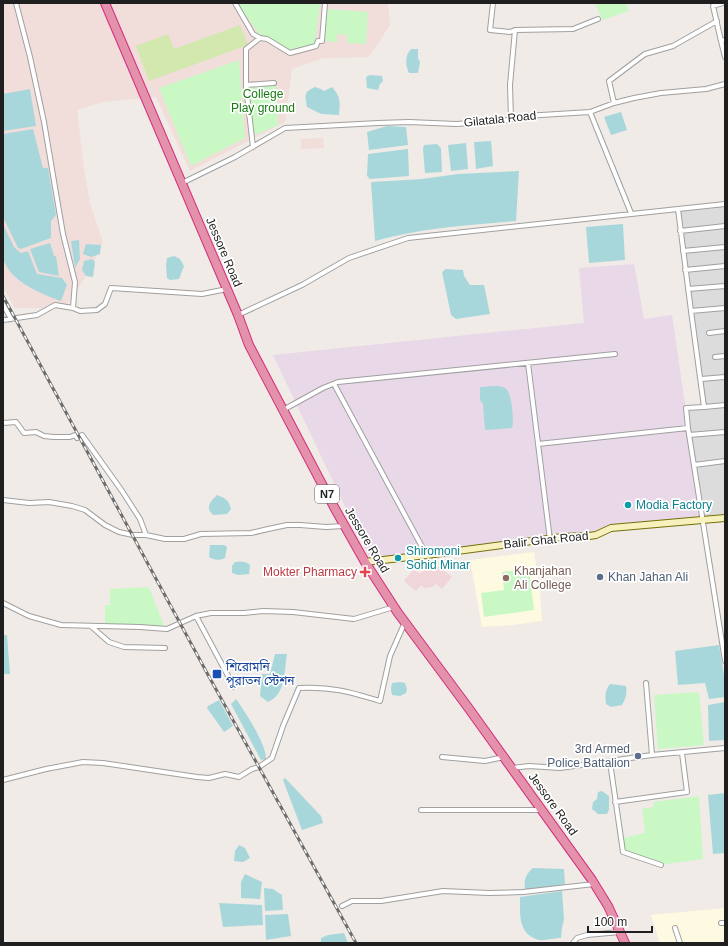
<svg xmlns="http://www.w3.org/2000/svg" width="728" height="946" viewBox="0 0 728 946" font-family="Arial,'Noto Sans Bengali',sans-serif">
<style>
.residential{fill:#dddcdd}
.commercial{fill:#f0d6d9}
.industrial{fill:#e8d8e8}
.education{fill:#fefae1}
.military{fill:#f1ddda}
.grass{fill:#d3e8ae}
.park{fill:#c9f8c5}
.water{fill:#a8d7db}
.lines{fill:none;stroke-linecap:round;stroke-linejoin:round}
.street-casing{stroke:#a0a0a0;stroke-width:6}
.secondary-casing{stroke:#747009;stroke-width:8}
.highway-casing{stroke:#d42c7e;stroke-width:10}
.street{stroke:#fff;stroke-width:4}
.secondary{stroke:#f7f2bd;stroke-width:6}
.highway{stroke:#e491ac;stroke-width:8}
.rail-casing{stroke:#6d6d6d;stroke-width:3}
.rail{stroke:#fff;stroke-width:1.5;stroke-dasharray:4.5;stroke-linecap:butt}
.culture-dot{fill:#0f9aa8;stroke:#fff;stroke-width:1.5}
.health-dot{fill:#e0444e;stroke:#fff;stroke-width:1.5}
.service-dot{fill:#5c6f8a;stroke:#fff;stroke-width:1.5}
.education-dot{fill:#8d6e63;stroke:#fff;stroke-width:1.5}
.transit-dot{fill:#1a4fb4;stroke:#fff;stroke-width:1.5}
.labels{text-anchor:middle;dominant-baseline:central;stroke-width:3.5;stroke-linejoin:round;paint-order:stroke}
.shield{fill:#fff;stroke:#626262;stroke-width:1}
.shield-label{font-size:11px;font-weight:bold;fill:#1f1f1f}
.park-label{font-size:12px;fill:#177b10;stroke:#fff}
.street-label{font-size:12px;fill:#1f1f1f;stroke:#fff}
.culture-label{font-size:12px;fill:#0d838f;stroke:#fff;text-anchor:start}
.education-label{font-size:12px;fill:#785e54;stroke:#fff;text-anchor:start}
.health-label{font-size:12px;fill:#be3a42;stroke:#fff;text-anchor:end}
.service-label{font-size:12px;fill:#4e5e75;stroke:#fff;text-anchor:start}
.transit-label{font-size:12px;fill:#164399;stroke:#fff;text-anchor:start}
</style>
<rect width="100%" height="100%" fill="#f0ebe6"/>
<path class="residential" d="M725,204V518L702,521L686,408L704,407L678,209Z"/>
<path class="commercial" d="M438,567H440L452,577L442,589L436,584L432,587L425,588L421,586L416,591L404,581L413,570L420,573L423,571L430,569L434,572Z"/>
<path class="industrial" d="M634,264L644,319L672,315L702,521L611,528L596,535L371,561L273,355L584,323L579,268Z"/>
<path class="education" d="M534,552L540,590L542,621L512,625L482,627L470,560Z
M725,908V943H660L651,915Z"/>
<path class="military" d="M3,3H388L390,25L369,57L323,58L292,69L285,122L190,171L156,97L103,102L77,110L84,169L90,203L103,243L90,270L65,308H15L3,287Z
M323,138L324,148L301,149V139Z"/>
<path class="grass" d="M240,25L248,45L149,81L136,46L168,34L174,49Z"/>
<path class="park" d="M239,3H320L315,43L291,52L267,37L260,35L241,9Z
M595,3H626L629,11L602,20Z
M326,9L368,12L366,44L347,43V35L337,34V42L324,41Z
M239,60L245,138L191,166L159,88Z
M276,85L278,125L255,135L246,86Z
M529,569L534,610L484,617L481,593L504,590L502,572Z
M149,587L164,626L105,624V605H110V589Z
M699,692L704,745L658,749L654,695Z
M699,796L703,859L666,864L625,850L623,838L645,833L642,809L654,807L653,802Z"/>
<path class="water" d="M411,49H418V58L420,62L418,73H409C405,65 405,55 411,49Z
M370,75L382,76L383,81L380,84L378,90L367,88L366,77Z
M315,87L321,89L324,91L332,87C341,97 340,102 339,115L321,114L307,107C305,96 303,92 315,87Z
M30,89L36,126L3,131V94Z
M621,112L627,130L611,135L604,117Z
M387,126L406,127L408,145L369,150L367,132Z
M33,129L43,168H48L56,215L51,221V238L21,249L18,248L3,217V134Z
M491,141L493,166L476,169L474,142Z
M466,143L468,169L451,171L448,145Z
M437,144L441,148L442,172L425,173L423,149L424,145Z
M408,149L409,176L370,179L367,176L368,154Z
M519,171L516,221C469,225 421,228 375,241L371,182L422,179L458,174Z
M3,224L14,247L21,253L28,251L37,274L62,278L67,285L61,301C41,294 12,282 4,261C1,255 3,232 3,224Z
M623,224L625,260L589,263L586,227Z
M79,240L80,259L75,268L71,241Z
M50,243L54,256H56L59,276L39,272L30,249Z
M86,244L101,245L100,254L91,257L83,254Z
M174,256L180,259L184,266L179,279L170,280L167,278L166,266L167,258Z
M92,259L95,262L93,277L86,276L82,270L84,261Z
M446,269L463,270L464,276L470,285H484L490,314L456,319L451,315L442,272Z
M480,387C487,387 499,384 505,388C512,392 513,416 513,424L512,428L485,430L483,404L480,400Z
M217,495C226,498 229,501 231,509L227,514L213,515C205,507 210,502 217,495Z
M210,545H224L227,547L225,558C219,561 214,560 209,557Z
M235,562C240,561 246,561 250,565L249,574L238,575L232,573V566Z
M3,635H7L10,674H3Z
M719,645L725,681V697L709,699L705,683L678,685L675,651Z
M275,654H287C284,672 286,694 268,702L260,696L262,674H270Z
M400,682L405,683L407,689L406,693L400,696L392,695L391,689L392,683Z
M610,684L626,686C627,693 626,699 622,705L611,707L606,704C605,696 605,690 610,684Z
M236,699L237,700C246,714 266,743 266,759L261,760L231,704Z
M219,700L233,726L224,732L207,708L208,706Z
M725,702V740L709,741L708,705Z
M285,778L321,816L323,823L302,830L283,780Z
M602,791L609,796V810L607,814H598L592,809L593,802L597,799L598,792Z
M725,793V853L713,854L708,795Z
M239,845L245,848L250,858L243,862L234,861L235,851Z
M533,868L564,869L565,884L540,889L525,890C524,880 525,875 533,868Z
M245,874L262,882L260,899L241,898V882Z
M264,888L273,889L282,895L283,910L265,911Z
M562,891L564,919L562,928L561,938C555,938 545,941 539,940C518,934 520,915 520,897Z
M219,903L262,905L263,925L223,927Z
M288,914L291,936L266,940L265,915Z
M344,933L348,943H321V938L328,935Z"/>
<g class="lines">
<g class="street-casing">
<path id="street" d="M16,3L30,57L44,122L63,234L75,282L73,308
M235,3L253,34L260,38L267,39L290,53L316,46L318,41H322L325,3
M493,3L490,30L510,32L515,30
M725,40L721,41L725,57
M721,41L713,6L723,3
M246,85L274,83
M614,103L609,81L645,54L673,46L717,21
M590,112L631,213
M511,119L510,85L515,30L573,29L598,19
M253,147L246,86V49L260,38
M182,183L235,157L285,128L378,123L409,122L456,124L503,121L525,116L590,112L614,103L634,98L661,93L706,89L725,84
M678,209L725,204
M680,231L725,226
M683,251L725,247
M685,270L725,266
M688,289L725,286
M3,304L11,319
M238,315L302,285L349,258L408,238L678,209L691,311
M3,320L37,315L55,305L73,308L80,311L97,310L105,304L111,288L202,294L227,289
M709,333L725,331
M715,357L725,356
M528,363L550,540
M701,379L725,377
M334,384L427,556
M704,407L725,405
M283,410L323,388L338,382L615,354
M3,423L16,422L24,433L36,432L44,436L54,437H70L75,435L77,438L82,435L122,491L140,519L146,535
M688,428L725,661
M689,435L725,432
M538,444L688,428L686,408L704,407L691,311L725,308
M694,465L725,461
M3,500L29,503L49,502L72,506L85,510L105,525L119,532L133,535H146L165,539H184L201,534L251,533L268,529L287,525H300L326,527L344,526
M3,603L29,616L61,625L140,627L167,629L196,616L211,613H244L263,611L293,612L354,619L394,607
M196,616L234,687
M92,627L109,642L124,647L165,648
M646,683L652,755
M442,757L485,761L504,757
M610,762L623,852L661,865
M512,768L529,766L560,768L652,755L725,748
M3,780L46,769L83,762L103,763L197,777L209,778L225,774L239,777L252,769L259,767L272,758L283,726L299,688C330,686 350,692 380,701L390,656L405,622
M615,802L687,792L682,753
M421,810H541
M342,906L352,901H381L443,891L489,893L523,892L594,884
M721,923H725
M675,928L680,943
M573,943L577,938L587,935L620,932"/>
</g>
<g class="secondary-casing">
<path id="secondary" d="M365,562L427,555L562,537L589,536L596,535L611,528L725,518"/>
</g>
<g class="highway-casing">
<path id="highway" d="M105,3L238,315L249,345L334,507L365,562L398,613L467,706L592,880L608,906L625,943"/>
</g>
<use href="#street" class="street"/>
<use href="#secondary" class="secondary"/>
<use href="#highway" class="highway"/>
<g class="rail-casing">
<path id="rail" d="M3,296L207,673L356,943"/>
</g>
<use href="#rail" class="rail"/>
</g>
<g class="culture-dot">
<circle cx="628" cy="505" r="4"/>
<circle cx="398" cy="558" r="4"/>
</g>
<path class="health-dot" d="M363 566h4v4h4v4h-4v4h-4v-4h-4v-4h4z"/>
<g class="service-dot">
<circle cx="600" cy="577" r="4"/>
<circle cx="638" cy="756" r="4"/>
</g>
<circle class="education-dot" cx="506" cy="578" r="4"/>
<rect class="transit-dot" x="212" y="669" width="10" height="10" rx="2"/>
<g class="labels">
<rect class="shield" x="315" y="485" width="24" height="18" rx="3"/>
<g class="shield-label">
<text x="327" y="494">N7</text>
</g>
<g class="park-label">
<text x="263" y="94">College<tspan x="263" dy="14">Play ground</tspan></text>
</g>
<g class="street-label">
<text transform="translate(500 119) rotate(-6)">Gilatala Road</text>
<text transform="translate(224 252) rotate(67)">Jessore Road</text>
<text transform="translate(367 540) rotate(59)">Jessore Road</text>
<text transform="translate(546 540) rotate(-6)">Balir Ghat Road</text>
<text transform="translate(553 804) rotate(54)">Jessore Road</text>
</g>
<g class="culture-label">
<text x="636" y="505">Modia Factory</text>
<text x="406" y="551">Shiromoni<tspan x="406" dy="14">Sohid Minar</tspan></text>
</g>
<g class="education-label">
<text x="514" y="571">Khanjahan<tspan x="514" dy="14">Ali College</tspan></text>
</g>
<g class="health-label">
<text x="357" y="572">Mokter Pharmacy</text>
</g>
<g class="service-label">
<text x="608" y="577">Khan Jahan Ali</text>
<text x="630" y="749" text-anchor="end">3rd Armed<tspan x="630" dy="14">Police Battalion</tspan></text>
</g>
<g class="transit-label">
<text x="226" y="667">শিরোমনি<tspan x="226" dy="14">পুরাতন স্টেশন</tspan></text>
</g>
</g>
<rect width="728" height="946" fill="none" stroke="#1f1f1f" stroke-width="8"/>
<path d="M588 926v6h64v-6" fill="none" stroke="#1f1f1f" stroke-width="2"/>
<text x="594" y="926" font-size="12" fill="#1f1f1f" stroke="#ffffff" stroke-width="3" paint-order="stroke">100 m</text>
</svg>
